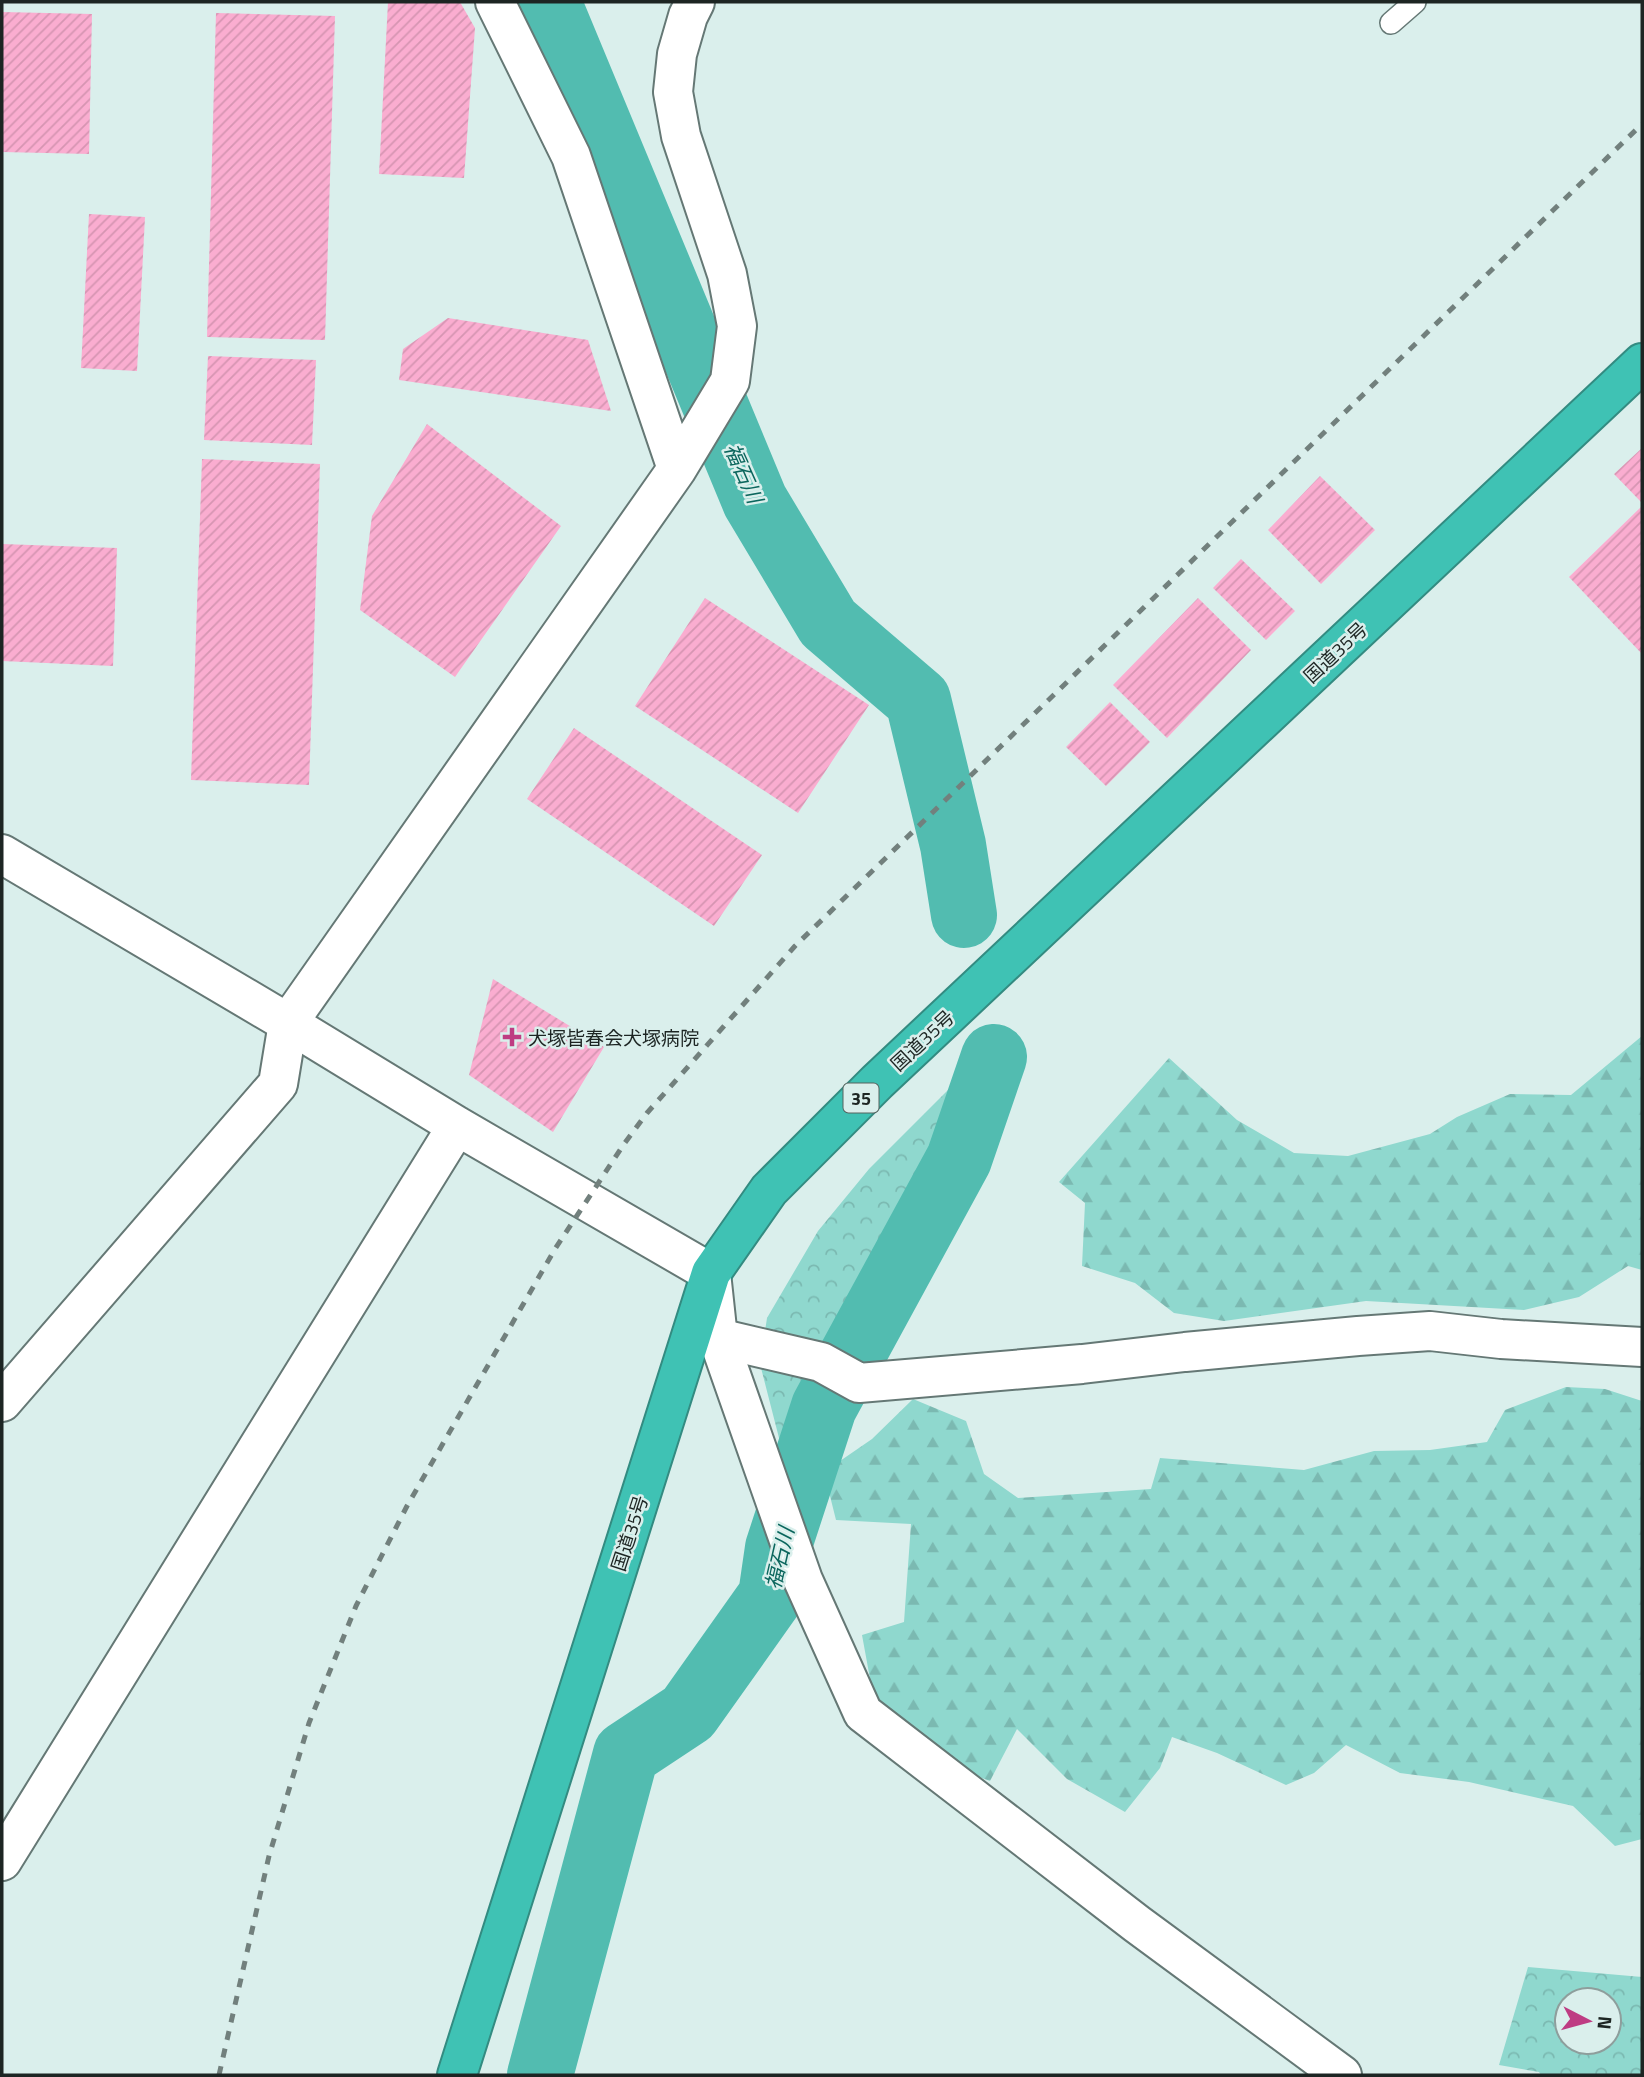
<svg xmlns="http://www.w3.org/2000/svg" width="1644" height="2077" viewBox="0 0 1644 2077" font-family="'Titillium Web','Noto Sans JP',sans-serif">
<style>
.forest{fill:url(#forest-firs)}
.park{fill:url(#park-crowns);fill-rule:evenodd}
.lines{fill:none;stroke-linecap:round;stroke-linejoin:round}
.river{stroke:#52bcb0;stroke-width:66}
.building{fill:url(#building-hatch)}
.lane-casing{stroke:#657875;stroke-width:24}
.street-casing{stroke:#657875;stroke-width:42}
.secondary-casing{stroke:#657875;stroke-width:42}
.highway-casing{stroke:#338b81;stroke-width:42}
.lane{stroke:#fff;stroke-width:21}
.street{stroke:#fff;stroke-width:38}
.secondary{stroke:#fff;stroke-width:38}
.highway{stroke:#3fc2b4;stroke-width:38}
.rail{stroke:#72807d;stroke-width:5;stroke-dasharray:9 9;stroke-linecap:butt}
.poi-dot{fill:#be3c83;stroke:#daefec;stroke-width:2.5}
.labels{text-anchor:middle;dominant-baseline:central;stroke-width:5;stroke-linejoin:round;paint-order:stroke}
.shield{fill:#daefec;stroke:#56625f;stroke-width:2}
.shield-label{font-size:18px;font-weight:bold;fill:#1d2523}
.street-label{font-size:19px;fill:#1d2523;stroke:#daefec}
.poi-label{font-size:19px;fill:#1d2523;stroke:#daefec;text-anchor:start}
.water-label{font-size:21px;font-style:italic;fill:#0b665d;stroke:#daefec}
</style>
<defs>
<pattern id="forest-firs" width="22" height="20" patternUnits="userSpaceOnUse" patternTransform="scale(1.75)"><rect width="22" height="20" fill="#8fd8ce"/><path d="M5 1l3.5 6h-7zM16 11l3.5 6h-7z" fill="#7bb9b1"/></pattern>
<pattern id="park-crowns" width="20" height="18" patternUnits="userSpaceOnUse" patternTransform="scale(1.75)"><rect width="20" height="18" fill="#8fd8ce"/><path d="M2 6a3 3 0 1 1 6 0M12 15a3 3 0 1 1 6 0" fill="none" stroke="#7bb9b1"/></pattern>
<pattern id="building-hatch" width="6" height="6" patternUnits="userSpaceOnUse" patternTransform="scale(1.75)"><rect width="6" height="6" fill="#faadd0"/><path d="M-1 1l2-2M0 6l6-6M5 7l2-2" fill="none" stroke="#d695b2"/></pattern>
</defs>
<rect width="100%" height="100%" fill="#daefec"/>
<path class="forest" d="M1642,1036V1270L1628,1266L1579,1297L1524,1310L1366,1301L1224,1321L1174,1313L1135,1283L1082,1266L1085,1203L1059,1182L1169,1058L1237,1120L1294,1153L1348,1156L1430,1134L1457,1117L1510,1094L1571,1095Z
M1566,1387L1605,1389L1642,1401V1839L1615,1846L1573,1806L1469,1782L1400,1773L1346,1745L1314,1773L1286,1785L1217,1753L1172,1737L1160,1768L1125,1812L1067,1779L1017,1729L990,1781L952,1767L875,1706L862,1635L904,1622L911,1524L836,1520L824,1472L872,1439L913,1399L966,1421L984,1474L1018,1498L1151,1489L1160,1458L1304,1470L1374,1451L1430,1450L1487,1442L1505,1410Z"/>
<path class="park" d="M982,1056L991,1071L789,1446L779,1438L760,1364L767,1318L818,1231L869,1169Z
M1528,1967L1642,1977V2075H1541L1539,2072L1499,2065ZM1567,2000H1609V2042H1567Z"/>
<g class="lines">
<path class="river" d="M548,2L755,501L828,623L918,700L953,845L964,915
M540,2075L626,1754L688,1713L771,1596L778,1548L824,1407L959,1159L994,1057"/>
</g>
<path class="building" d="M388,2H460L475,28L464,178L379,174Z
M2,12L92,14L89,154L2,152Z
M216,13L335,16L325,340L207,337Z
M89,214L145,217L137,371L81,368Z
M448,318L588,340L611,411L399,380L403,349Z
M208,356L316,360L312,445L204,440Z
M427,424L561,526L455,677L360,610L372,516Z
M1642,448V503L1614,474Z
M202,459L320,464L309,785L191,780Z
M1320,476L1375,530L1321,584L1268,530Z
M1642,506V654L1569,577Z
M2,544L117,548L113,666L2,661Z
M1241,559L1295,611L1266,640L1213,588Z
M705,598L869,705L798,813L635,706Z
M1198,598L1251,650L1167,738L1113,685Z
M1110,702L1150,742L1106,786L1066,747Z
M574,728L762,855L714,926L527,799Z
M493,979L604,1047L553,1132L469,1075Z"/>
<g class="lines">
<g class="lane-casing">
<path id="lane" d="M1391,23L1415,2"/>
</g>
<g class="street-casing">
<path id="street" d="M718,1338L821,1362L859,1383L1082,1364L1185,1352L1358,1336L1430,1331L1501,1339L1642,1347
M2,1402L278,1084L288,1023"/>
</g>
<g class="secondary-casing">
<path id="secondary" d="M495,2L571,156L677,469
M2,854L288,1023L457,1126L711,1273L718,1338L803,1580L863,1713L1137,1924L1342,2075
M288,1023L677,469L730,381L737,326L727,274L681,136L673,92L677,54L688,16L695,2
M2,1861L457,1126"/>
</g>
<g class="highway-casing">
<path id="highway" d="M457,2075L711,1273L769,1190L877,1082L1642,363"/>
</g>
<use href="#lane" class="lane"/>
<use href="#street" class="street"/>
<use href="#secondary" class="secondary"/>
<use href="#highway" class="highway"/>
<path class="rail" d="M219,2075L269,1856L309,1723L356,1606L407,1506L555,1249L624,1144L647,1113L795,946L1642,124"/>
</g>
<path class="poi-dot" d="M508.5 1026.5h7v7h7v7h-7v7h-7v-7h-7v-7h7z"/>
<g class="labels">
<rect class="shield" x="843.5" y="1083.5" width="35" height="29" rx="5"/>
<g class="shield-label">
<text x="861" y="1098">35</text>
</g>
<g class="street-label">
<text transform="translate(1335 652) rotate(-43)">国道35号</text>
<text transform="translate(922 1040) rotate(-43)">国道35号</text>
<text transform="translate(629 1533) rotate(-72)">国道35号</text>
</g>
<g class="poi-label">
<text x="528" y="1037">犬塚皆春会犬塚病院</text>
</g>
<g class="water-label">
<text transform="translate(744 473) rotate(66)">福石川</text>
<text transform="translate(779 1558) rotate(-77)">福石川</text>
</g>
</g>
<rect width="1644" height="2077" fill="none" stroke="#1d2523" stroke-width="7"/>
<g transform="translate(1588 2021) rotate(96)"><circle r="33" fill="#daefec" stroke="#8e9e9c" stroke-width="2"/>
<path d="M0-5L12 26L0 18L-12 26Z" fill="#be3c83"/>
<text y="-10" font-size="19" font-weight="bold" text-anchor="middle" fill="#1d2523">N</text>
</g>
</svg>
